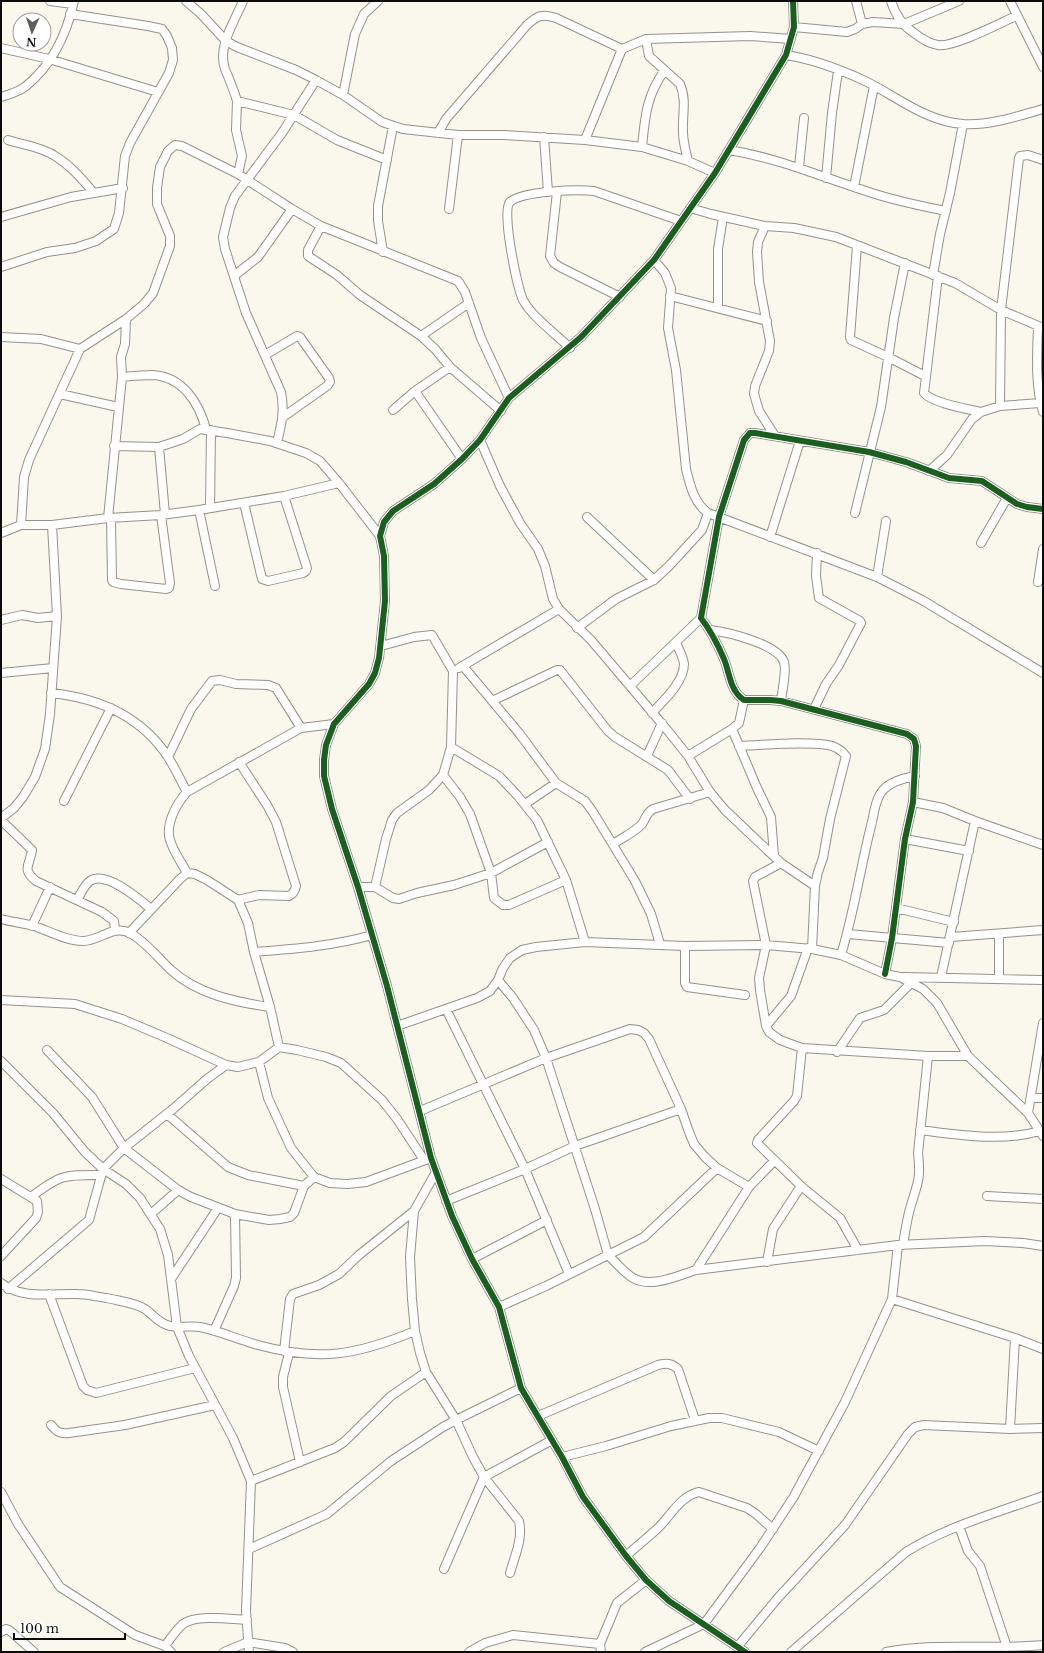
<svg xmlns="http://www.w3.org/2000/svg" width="1044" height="1653" viewBox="0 0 1044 1653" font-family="'Libre Baskerville',serif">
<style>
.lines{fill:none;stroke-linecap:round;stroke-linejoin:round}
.minor-casing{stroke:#93928d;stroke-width:10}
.minor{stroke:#fefefc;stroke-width:8}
.cycleway-casing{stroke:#fff;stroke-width:8}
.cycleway{stroke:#1b5e20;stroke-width:6}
</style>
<rect width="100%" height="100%" fill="#faf8ed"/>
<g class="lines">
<g class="minor-casing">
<path id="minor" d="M50,1L73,4
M186,1L201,14L226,41L237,47L296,70L316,80L343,95L382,122L403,129L458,135H504L585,140L642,147L688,161L715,173
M243,1C235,21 217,46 225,69C229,79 234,90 237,101L294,115L337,140L387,160
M856,1L862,24
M891,1C895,14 902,25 914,33C921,38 929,44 938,45C953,48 1000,23 1016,16
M1010,1L1043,67
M794,27L847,32L855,29L862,24L873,22L904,24L959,1
M646,39L649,56L680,84C687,100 682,116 683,132C683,142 686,152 688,161
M1,48L49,59L158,92
M786,55C812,59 839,69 863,80C895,95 926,122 963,124C989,126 1018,116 1043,109
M343,95L355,34L364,14L378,1
M1,97C10,94 19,92 26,86C52,65 67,33 74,1
M237,101L236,130L242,156L238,174
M438,133L446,119L527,25C537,16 542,13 556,18L622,49L646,39L750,36L791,39
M544,137L548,192
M8,140C23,145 42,147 55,156C70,165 82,179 93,192
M585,140L622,49
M642,147C645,117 646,97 664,71
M729,150C779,158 824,178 872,193C896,201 921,206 946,211
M799,167L804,118
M826,178L832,113L838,71
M854,187L874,86
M557,192L550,256L554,263L560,267L620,297
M690,208L711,214L765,226L794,228L836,237L955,283L1001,310L1043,328
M449,209L458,135
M1,217L71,197L123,188
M321,226L308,250V256L337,275L360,295L421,336L435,349L450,367L501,411
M765,226L758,242L757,252L759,282L770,341L769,351L755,386L754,394L759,411L775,436
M857,246L850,337L851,340L888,357L925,376
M383,252L378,221V206L393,126
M654,260L665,273L671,288L668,328L676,370L686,469C690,485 694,503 708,513L877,577L922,600L1043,673
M1,267L47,252L75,248L96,241L114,229L119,213L125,156L130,143L169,73L173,60L172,48L167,36L162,29L148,26L70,14
M933,275L940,234L950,193L963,124
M234,276L258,257L292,209
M938,276L924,393C932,403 968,409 981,412
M670,296L767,321
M718,308V249L723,217
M1038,327C1037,355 1035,384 1043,412
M421,336L469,303
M1,337L41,339L80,349
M570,348C556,334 532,317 523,300C517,287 501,210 510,202C522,191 578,189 594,191L681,221
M265,355L297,336L300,337L329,378L330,382L327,386L283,417
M122,377C132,376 143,375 153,375C183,377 199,403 206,429
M415,391L462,459
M60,394L118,407
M1000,406L1001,310L1019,158L1020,156L1028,155L1043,160
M393,410L415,391L450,367
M480,440L500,486L520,523L538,549L545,566L553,599L559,609L591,640L668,731L688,756L710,792L725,810L781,863L815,886L812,949
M277,443C281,426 285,411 281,392L246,313L225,249L223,237L230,208L235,196L282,133L316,80
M114,446L159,447L183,439L200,429L227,433L270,441L306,453L320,461L339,483
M159,447L165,514
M929,471L947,455L972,419L981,412L1000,406L1040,403
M244,503L262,579L268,581L303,573L306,571L307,568L284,496
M210,508L211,430
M199,510L215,586
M855,513L881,407L894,318L905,263
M587,517L654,580
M108,518L122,377L121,357L125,344L126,319
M111,518L112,580L113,582L121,584L166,589L169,588L170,583L161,515
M21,525L24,477L29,460L80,349L126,319L144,304L153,293L170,246V236L157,204V188L160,167L168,151L175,145L182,146L238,174L292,209L321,226L458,281L465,292L481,338L509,398
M1,533L21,525H52
M770,537L800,441
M981,543L1007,498
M877,577L886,521
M1038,582L1043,549
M1,620L22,615L38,618L57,616
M577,628L616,599L654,580L669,566L702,530L708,513
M710,630C727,632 778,644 784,662C787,671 782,691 781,701
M463,666L519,733L556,783L585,801L593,812L635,881L651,914L660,944
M459,668L559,609
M1,673L53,668
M630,686L701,618
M51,693C99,698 141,716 168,757C175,768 181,781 187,792
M492,701L557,670H560L608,731L615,737L668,770L690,799
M814,709L826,684L839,665L861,623L860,621L819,598L816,576L817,553
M652,713C664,700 684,682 684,664C683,656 679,650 676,643
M732,729L757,788L771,817L774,856
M739,746C767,745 800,741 828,745C834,746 842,750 846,756L830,819L823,858L818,872L815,886
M451,747L499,776L517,795L537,820L566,880L585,942
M647,756L662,723
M688,756L732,729L739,723L744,700
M168,757L191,709L212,681L220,680L236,684L268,685L276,688L301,728
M443,775L460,797L470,814L491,873L494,898L503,905H509L566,880
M64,801L111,708
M913,802L943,808L975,821L1043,845
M525,804L556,783
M1,818L14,808L23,797L35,777L45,749L50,714L57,616L52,525L108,518L161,515L199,510L284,496L339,483L380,536
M1,820L32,850C30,865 21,869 36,881L102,912L114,921L115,930
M905,839L969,851
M613,844C622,838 635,832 642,824C646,818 647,812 653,809L710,792
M781,863L755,877L753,881L766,945L759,978L760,990L766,1026L769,1032L780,1040L802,1048L928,1056H968
M187,873C182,863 173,851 170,840C165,824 177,803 187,792L301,728L334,724
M358,887H375L393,898L399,899L417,893L454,885L491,873L548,842
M375,887L386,839L392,820L397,813L429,790L443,775L451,747L453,671L432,635L414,637L381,646
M77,900C81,894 84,885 90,881C106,870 139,899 151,909
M238,900L259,895L289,896C293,894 295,891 296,886L276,822L267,805L239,762
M896,908L954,922
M1,919C12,922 23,923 34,926C49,931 67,941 83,941C100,941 113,924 130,933C146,942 158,958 171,970C197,994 235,1002 270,1007
M32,926L50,887
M129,933L180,879L187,873L195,874L207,880L238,900L248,923L254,952L270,1007L279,1047
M848,934L949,943
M999,934V978
M951,937L1043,930
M685,946V983L687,987L745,995
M254,952C293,949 334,946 372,935
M841,955C854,913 860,869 871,826C874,815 875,798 884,789C892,781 904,778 915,776
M885,974L892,938L905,839L913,802L916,746L914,739L907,734L781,701L770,700H744C730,691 730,674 724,659C718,645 711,631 701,618L719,517L744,440L750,433H755L869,452L906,462L949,478L982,481L1017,504L1027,507L1043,509
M903,977L1043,980
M941,977L975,821
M498,980L513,998L534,1030L546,1058L595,1209L608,1255L644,1237L717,1168
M1,1000L75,1004L122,1019L167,1038L226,1065L238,1067L259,1062L279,1047L297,1050L326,1057L341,1063L351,1072L382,1100L397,1119L424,1160
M446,1009L525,1169L569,1274
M397,1026L477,998L490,991L498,980L503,968L510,958L522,950L536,947L585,942L685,946L766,945L812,949L841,955L885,974L900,977L923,989L937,1003L968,1056L1028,1113L1043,1136
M766,1026L791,996L808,948
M802,1048L797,1096L794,1101L758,1140L757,1143L801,1186L840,1218L858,1250
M47,1050L92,1097L124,1148L178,1190L191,1197L235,1214L269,1220L280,1219L290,1217L294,1213L304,1186L314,1177
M837,1052L860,1018L884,1010L911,983
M1,1061L53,1113L85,1152L103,1169L126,1184L140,1198L160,1229L168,1255L177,1327L189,1356L233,1438L251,1481L246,1611L249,1652
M259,1062L268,1098L291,1148L314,1177L330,1183L348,1184L366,1182L428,1159
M1031,1098H1043
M420,1111L546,1058L630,1029L638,1030L644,1033L649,1039L681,1109L689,1132L694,1144L705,1157L717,1168L749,1187
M1028,1113L1043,1023
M167,1114L228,1167L248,1175L304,1186
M920,1130C959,1135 1001,1142 1040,1131
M1,1179L37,1201L38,1212L36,1218L1,1256
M987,1196L1043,1199
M31,1197C61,1174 64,1175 101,1175
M446,1201L525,1169L575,1146L681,1109
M151,1214L178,1190
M903,1245C905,1232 907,1218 911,1205C918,1183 921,1177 918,1153L928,1056
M472,1259L547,1220
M767,1262L773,1229L801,1186
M696,1270L749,1187L774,1161
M171,1279L218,1208
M1,1283C22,1300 52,1293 77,1294C87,1294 98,1297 107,1298C119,1301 136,1303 145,1309C153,1315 158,1322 167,1325C178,1329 190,1325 200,1327C220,1331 239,1340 258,1345C320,1362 357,1355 415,1331
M8,1289L89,1220L103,1169L124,1148L173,1109L207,1079L226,1065
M49,1294L83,1386L87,1390L96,1393L195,1368
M892,1299L1015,1338L1043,1349
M499,1307L546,1286L608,1255C615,1262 622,1270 630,1276C648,1290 677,1276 696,1270L898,1245L985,1241L1023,1243L1043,1246
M214,1331L234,1286L236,1278L235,1214
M284,1351L290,1299L293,1294L319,1285L339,1274L359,1255L414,1211
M289,1353L283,1377V1387L300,1462
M538,1416L658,1365C667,1363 671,1363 678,1369L695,1420
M51,1425C57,1432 60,1434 69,1433L125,1425L215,1405
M1010,1429L1015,1338
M562,1457L606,1446L671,1426L709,1418H722L779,1432L819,1451
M251,1481L335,1448L344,1442L391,1396L426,1372
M1,1492L18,1524L60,1587L135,1635L165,1646L171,1652
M959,1526L968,1551L980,1566L1007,1647
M249,1549L327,1514L391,1461L443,1427L456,1420L426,1372L420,1353L415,1331L412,1299L410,1257L414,1211L436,1172
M626,1556C636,1547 647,1538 657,1529C670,1517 680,1496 699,1492L747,1508L756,1514L773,1529
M444,1569L484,1477L473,1457L456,1420L521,1388
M510,1573C515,1555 523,1539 519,1521L484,1477L552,1440
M1,1632L6,1629L9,1630L34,1652
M165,1646C170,1639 176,1630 183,1624C196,1614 230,1619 247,1620
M738,1646L777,1599L845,1525L908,1434L915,1427L924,1425L1010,1429L1043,1428
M224,1652L248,1642L285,1648L293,1652
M469,1652L485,1643L513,1635L600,1644
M601,1652L600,1644L617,1603L646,1580
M645,1652L704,1624L760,1548L793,1498L845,1402L892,1299L898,1245
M745,1652L669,1601L646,1580L626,1556L583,1497L562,1457L521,1388L499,1307L472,1259L452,1216L431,1158L387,986L358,887L332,809L324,776V760L326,745L334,724L369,684L375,673L379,658L385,601L384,556L380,536L384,522L393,511L434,484L462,459L480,440L509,398L581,337L654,260L715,173L786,55L794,27L793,1
M791,1652L906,1552C948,1526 997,1513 1043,1496
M886,1652C940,1642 989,1650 1043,1645"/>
</g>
<use href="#minor" class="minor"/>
<g class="cycleway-casing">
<path id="cycleway" d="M885,974L892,938L905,839L913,802L916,746L914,739L907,734L781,701L770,700H744C730,691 730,674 724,659C718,645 711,631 701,618L719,517L744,440L750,433H755L869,452L906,462L949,478L982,481L1017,504L1027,507L1043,509
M745,1652L669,1601L646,1580L626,1556L583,1497L562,1457L521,1388L499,1307L472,1259L452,1216L431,1158L387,986L358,887L332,809L324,776V760L326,745L334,724L369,684L375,673L379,658L385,601L384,556L380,536L384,522L393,511L434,484L462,459L480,440L509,398L581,337L654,260L715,173L786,55L794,27L793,1"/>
</g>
<use href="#cycleway" class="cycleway"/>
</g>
<rect width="1044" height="1653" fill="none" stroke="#0b0b0b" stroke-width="4"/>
<g transform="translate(32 32) rotate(183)"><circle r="19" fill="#ffffff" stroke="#9d9d9d"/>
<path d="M0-3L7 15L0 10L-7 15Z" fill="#5f5e5a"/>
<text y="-6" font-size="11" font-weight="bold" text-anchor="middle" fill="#0b0b0b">N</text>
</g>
<path d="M14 1633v6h111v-6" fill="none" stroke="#0b0b0b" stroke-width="2"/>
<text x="20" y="1633" font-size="12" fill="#0b0b0b" stroke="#ffffff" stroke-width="3" paint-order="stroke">100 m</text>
</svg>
